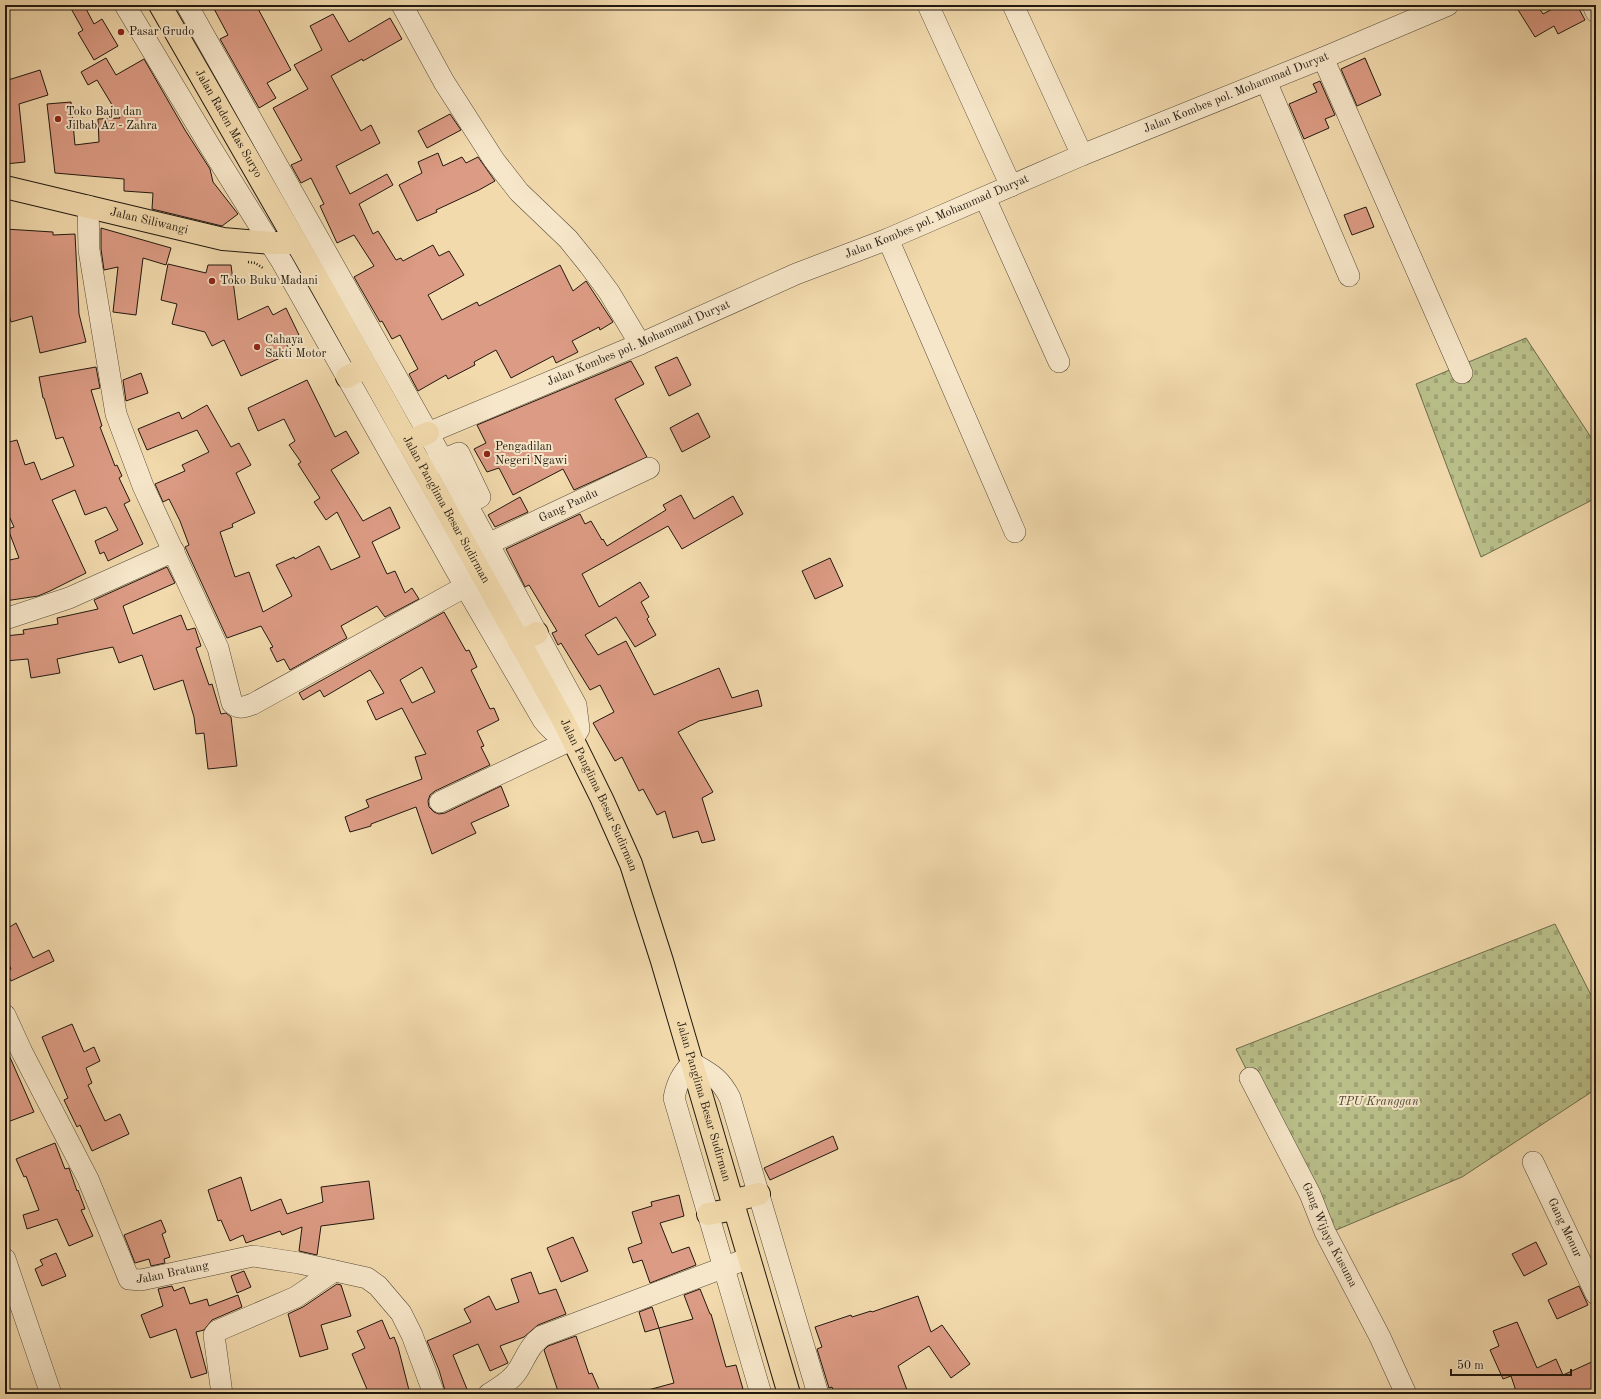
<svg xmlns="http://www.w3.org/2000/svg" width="1601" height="1399" viewBox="0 0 1601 1399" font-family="'Old Standard TT',serif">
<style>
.cemetery{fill:url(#cemetery-stones);stroke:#6d6c4c}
.building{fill:#dc9b84;stroke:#20180f;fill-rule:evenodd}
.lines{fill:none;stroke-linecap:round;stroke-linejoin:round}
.minor-casing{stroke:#544836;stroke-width:22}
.major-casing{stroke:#20180f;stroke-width:24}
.path{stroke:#20180f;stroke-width:2.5;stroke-dasharray:1 2;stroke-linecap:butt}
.minor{stroke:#f7e7ca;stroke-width:21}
.major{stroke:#f2daad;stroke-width:22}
.poi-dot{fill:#8f2418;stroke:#f7e7ca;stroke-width:1.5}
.labels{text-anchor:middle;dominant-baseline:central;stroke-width:4;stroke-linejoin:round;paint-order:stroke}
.poi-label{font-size:12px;fill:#20180f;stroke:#f7e7ca;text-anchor:start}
.street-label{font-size:12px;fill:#20180f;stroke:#f7e7ca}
.park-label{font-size:12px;font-style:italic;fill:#4e4a34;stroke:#f7e7ca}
</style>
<defs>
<pattern id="cemetery-stones" width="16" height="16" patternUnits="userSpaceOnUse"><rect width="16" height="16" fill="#bac08a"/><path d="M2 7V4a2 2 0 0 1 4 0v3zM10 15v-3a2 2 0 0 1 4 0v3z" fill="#a0a476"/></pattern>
</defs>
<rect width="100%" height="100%" fill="#f2daad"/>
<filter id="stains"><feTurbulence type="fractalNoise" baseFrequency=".005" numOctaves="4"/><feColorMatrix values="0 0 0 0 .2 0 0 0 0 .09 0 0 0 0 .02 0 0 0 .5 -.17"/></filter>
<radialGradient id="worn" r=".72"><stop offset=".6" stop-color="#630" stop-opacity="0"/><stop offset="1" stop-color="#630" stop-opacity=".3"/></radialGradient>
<path class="cemetery" d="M1526,338L1596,445V498L1481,557L1416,384Z
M1555,924L1596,1005V1089L1462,1177L1329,1233L1236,1049Z"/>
<path class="building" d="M69,5H84L94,24L102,19L118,46L94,60L78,33L83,30Z
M212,5H256L291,70L267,83L276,98L259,108L220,39L228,35Z
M1515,5H1537L1543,14L1560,5H1577L1585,20L1558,34L1554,26L1535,37Z
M333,14L349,42L390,18L402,39L363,61L362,59L331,76L361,131L371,125L380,143L336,166L350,194L387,174L393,185L359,204L373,234L378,231L396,260L401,258L403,261L433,245L439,256L449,251L464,275L428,295L442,320L477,302L479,306L560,265L573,291L586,281L613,322L600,330L599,327L572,341L578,352L556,363L553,356L511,378L496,350L474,362L475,365L448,379L446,375L418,391L409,374L418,369L400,335L392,339L382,321L380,322L354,277L374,266L354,235L337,243L320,206L324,204L311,178L301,183L291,165L302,160L273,108L308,89L294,65L322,50L310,26Z
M106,58L116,75L144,59L185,130L210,169L213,182L238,214L222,226L152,209L153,193L124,191V179L55,173L47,104L71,102L75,145L99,142L98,119L120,118L97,80L88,85L81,72Z
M1365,58L1381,95L1357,106L1341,69Z
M40,70L48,95L19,104L25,162L5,164V81Z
M1320,81L1335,115L1325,119L1329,128L1304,139L1289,104L1317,92L1313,84Z
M450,114L461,130L427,148L418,131Z
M438,153L443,166L462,157L466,163L478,157L495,181L479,190L436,210L437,212L417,221L399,185L422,173L418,162Z
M1366,207L1374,227L1352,235L1344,215Z
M101,228L171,248L166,265L143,258L136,315L113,312L118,267L104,270L101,249Z
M5,229L53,232V235L75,234L79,314L86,342L40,353L32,316L11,322L8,312H5Z
M168,264L206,273L208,265H231L238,320L268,306L273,315L286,308L299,335L285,341L291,353L241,376L224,340L212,346L205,332L172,324L177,304L161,300Z
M677,357L691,385L669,396L655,367Z
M631,361L644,384L615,399L647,457L574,490L563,469L513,495L499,468L487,472L474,449L486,443L477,425Z
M96,367L100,388L91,390L102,426L100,427L115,466L117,465L122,476L119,478L130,501L124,504L143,544L108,561L104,552L100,554L95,541L118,530L106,507L85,515L75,490L52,500L86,573L50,591L38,596L5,601V561L19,558L8,529L14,527L5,507V443L17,440L25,465L34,462L41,480L74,466L63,437L56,439L44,398H43L39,377Z
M141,373L148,393L126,401L123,380Z
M307,380L335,437L346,431L359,453L331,470L363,521L390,507L400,528L372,542L387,574L395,571L405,593L412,588L419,599L385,617L377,606L341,626L347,638L290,670L284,659L277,662L270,648L273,647L261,626L227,638L186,549L185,547L189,545L180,521L169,499L163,502L155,484L185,471L182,465L209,452L197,430L147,450L138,429L179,412L182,419L207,405L231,447L239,443L251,465L236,473L255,513L232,524L233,527L220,532L235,577L249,572L263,612L292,596L276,565L294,557L295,559L319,546L331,570L360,557L337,512L326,520L314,502L320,498L298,464L301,462L289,445L295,441L284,419L258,431L248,408Z
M698,413L710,437L682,452L670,428Z
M681,495L694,519L733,496L743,514L682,549L668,526L582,574L599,607L640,582L649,597L641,602L649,617L647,619L656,635L635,647L616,617L585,635L598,655L626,641L654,695L719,668L732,698L758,690L762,706L699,721L678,732L713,792L702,798L715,840L702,843L698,831L673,838L665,811L657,815L643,789L639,791L622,757L615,761L593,723L614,712L600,685L590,690L561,643L558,645L552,633L557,631L529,585L525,587L506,549L580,514L585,524L591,521L602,540L603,539L607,546L666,510L663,505Z
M520,497L528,512L495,527L488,515Z
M830,558L843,586L815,599L802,571Z
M167,567L175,583L123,606L133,634L181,615L187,630L195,628L201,646L196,648L209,685L212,684L221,714L226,713L231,717L237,766L208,769L204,733L196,734L194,717L183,680L154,690L142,655L119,663L113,647L84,653L57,659L60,673L31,678L28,659L5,661V636L24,634L23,630L58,624L57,618L98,609L94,600Z
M444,612L466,651L469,650L477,667L471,670L490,709L494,708L499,720L477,731L484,746L481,747L490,765L435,791L430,795L428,801L429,807L434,812L439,814L445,813L501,786L509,806L471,823L476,833L432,854L416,807L371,824V826L350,832L345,817L369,807L366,800L422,779L415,757L426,754L402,708L376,720L367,701L384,693L370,670L324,697L320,690L303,700L299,693ZM422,667L435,692L412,703L400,680Z
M16,923L33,958L49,950L54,961L11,981L6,971L11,969L5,956V930Z
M72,1024L84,1052L94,1047L100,1061L86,1068L92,1083L88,1085L105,1121L120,1114L129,1134L92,1151L80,1125L77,1127L64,1100L68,1098L42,1037Z
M5,1046L34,1112L5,1123Z
M833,1136L838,1149L770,1180L764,1168Z
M55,1143L65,1169L69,1168L77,1191L78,1190L85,1209L81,1210L93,1236L69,1246L57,1219L27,1229L23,1215L39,1210L26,1176L24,1177L16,1159Z
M241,1177L251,1211L281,1199L287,1214L323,1202L321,1187L369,1181L374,1219L321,1226L317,1255L299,1251L302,1227L282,1235L280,1231L246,1243L243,1235L230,1241L221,1220L218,1221L208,1190Z
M679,1195L684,1216L660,1223L672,1253L689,1247L696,1265L650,1283L642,1260L633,1263L628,1248L642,1243L632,1212L652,1206L651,1202Z
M161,1220L166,1232L162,1234L170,1257L164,1259L165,1263L151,1266L149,1259L135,1263L124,1235Z
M573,1237L588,1271L561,1282L547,1248Z
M1536,1242L1547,1264L1524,1276L1512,1254Z
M56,1253L66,1276L42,1286L35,1269L43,1265L40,1260Z
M244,1271L251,1287L237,1293L231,1276Z
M531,1272L539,1294L556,1289L566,1314L538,1325L524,1337L500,1346L508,1363L490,1371L478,1344L453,1355L469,1394H446L439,1370L427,1341L471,1322L464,1309L489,1296L496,1310L519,1302L511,1279Z
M337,1284L341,1285L351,1316L321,1325L328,1349L300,1357L288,1314L303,1307Z
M172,1286L174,1291L184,1287L190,1304L207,1299L209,1306L238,1295L242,1307L212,1320L204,1330L196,1332L207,1373L191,1378L176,1329L150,1338L141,1315L163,1306L158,1289Z
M1579,1286L1588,1305L1557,1319L1548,1300Z
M700,1289L710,1314H711L726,1367L736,1365L743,1389L726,1394H648V1390L674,1383L659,1328L693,1319L684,1295Z
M918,1296L931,1332L942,1325L970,1364L951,1378L929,1346L898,1366L907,1390L896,1394H834L832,1387L829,1388L817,1349L822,1347L815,1327L851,1315L852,1317L871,1311L872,1312Z
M652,1307L659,1328L645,1332L639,1312Z
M382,1320L390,1339L394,1337L398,1347L410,1394H369L352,1354L365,1348L357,1331Z
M1517,1322L1537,1368L1556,1359L1563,1375L1596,1360V1394H1517L1511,1376L1503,1379L1490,1350L1499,1346L1493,1331Z
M576,1336L589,1374L592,1373L601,1394H559L544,1350L548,1346Z"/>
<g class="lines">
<g class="minor-casing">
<g id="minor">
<path d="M125,5L211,148L282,262L465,586L543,720C551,730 560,739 573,739"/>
<path d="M187,5L428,433L576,705L579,729L573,739L440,802"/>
<path d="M402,5L444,82L494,160L519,192L568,239L589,265L609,292L640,344"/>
<path d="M928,5L1011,186"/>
<path d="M1013,5L1082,155"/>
<path d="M1593,5L1596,12"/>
<path d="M1323,58L1462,373"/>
<path d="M1266,81L1349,276"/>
<path d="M985,198L1059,362"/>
<path d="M88,206L89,250L116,414L143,486L218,648L232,703C240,710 244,707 253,704L477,580"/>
<path d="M888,239L1015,532"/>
<path id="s1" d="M428,433L640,344L796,274L888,239L1082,155L1323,58L1448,5"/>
<path d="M430,465L459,453L480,497L455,511"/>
<path id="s2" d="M488,544L649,468"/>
<path d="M5,619L69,598L174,551"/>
<path id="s3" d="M5,1015L22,1052L88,1179L129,1279L141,1280L253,1256L299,1263L367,1278L378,1286L401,1313L412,1335L434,1394"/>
<path id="s4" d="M1250,1078L1310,1194L1325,1232L1380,1337L1406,1394"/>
<path id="s5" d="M1533,1162L1596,1294"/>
<path d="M5,1259L51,1394"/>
<path d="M222,1394L214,1335L217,1331L296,1297L334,1271"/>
<path d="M489,1394C499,1388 512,1380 518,1370C526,1357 530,1345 542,1336L749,1258"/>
<path d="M761,1394L674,1098C677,1083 681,1075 692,1063C711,1074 720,1078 730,1098L818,1394"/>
</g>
</g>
<g class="major-casing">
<g id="major">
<path id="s6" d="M160,5L318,280L563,720L602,799L631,864L662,961L789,1394"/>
<path id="s7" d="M5,187L223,239L272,243H296"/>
<path d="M347,377L366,367"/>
<path d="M407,442L428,433"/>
<path d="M519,642L537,633"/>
<path d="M732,1201L759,1194"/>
<path d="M708,1214L734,1209"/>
</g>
</g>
<path class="path" d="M248,262L255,263L263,268"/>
<use href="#minor" class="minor"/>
<use href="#major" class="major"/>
</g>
<g class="poi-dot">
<circle cx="121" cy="32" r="4"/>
<circle cx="58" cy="119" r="4"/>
<circle cx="212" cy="281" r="4"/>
<circle cx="257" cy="347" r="4"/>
<circle cx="487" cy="454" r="4"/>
</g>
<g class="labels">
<g class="poi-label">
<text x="129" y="32">Pasar Grudo</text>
<text x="66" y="112">Toko Baju dan<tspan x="66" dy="14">Jilbab Az - Zahra</tspan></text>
<text x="220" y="281">Toko Buku Madani</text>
<text x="265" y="340">Cahaya<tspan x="265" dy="14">Sakti Motor</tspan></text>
<text x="495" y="447">Pengadilan<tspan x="495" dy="14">Negeri Ngawi</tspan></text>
</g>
<g class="street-label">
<text stroke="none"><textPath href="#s1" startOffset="877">Jalan Kombes pol. Mohammad Duryat</textPath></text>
<text stroke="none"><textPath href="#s6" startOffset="137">Jalan Raden Mas Suryo</textPath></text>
<text stroke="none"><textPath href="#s1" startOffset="553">Jalan Kombes pol. Mohammad Duryat</textPath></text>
<text stroke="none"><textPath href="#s7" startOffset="148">Jalan Siliwangi</textPath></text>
<text stroke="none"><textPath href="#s1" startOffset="229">Jalan Kombes pol. Mohammad Duryat</textPath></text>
<text stroke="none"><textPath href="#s2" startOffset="89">Gang Pandu</textPath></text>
<text stroke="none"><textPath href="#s6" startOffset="580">Jalan Panglima Besar Sudirman</textPath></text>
<text stroke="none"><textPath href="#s6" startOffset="904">Jalan Panglima Besar Sudirman</textPath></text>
<text stroke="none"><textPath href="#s6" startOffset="1228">Jalan Panglima Besar Sudirman</textPath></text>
<text stroke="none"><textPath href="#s5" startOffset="73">Gang Menur</textPath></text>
<text stroke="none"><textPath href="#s4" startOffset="176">Gang Wijaya Kusuma</textPath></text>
<text stroke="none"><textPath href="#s3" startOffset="336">Jalan Bratang</textPath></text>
</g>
<g class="park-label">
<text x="1378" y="1102">TPU Kranggan</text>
</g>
</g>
<rect width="1601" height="1399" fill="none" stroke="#f2daad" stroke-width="20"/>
<rect x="6" y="6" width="1589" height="1387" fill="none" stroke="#20180f" stroke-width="2"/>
<rect x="10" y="10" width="1581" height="1379" fill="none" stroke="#20180f"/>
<path d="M1451 1369v6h120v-6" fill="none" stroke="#20180f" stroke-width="2"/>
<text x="1457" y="1369" font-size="12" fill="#20180f" stroke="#f7e7ca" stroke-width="3" paint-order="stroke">50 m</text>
<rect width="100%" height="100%" filter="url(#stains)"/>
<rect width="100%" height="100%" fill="url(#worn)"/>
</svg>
